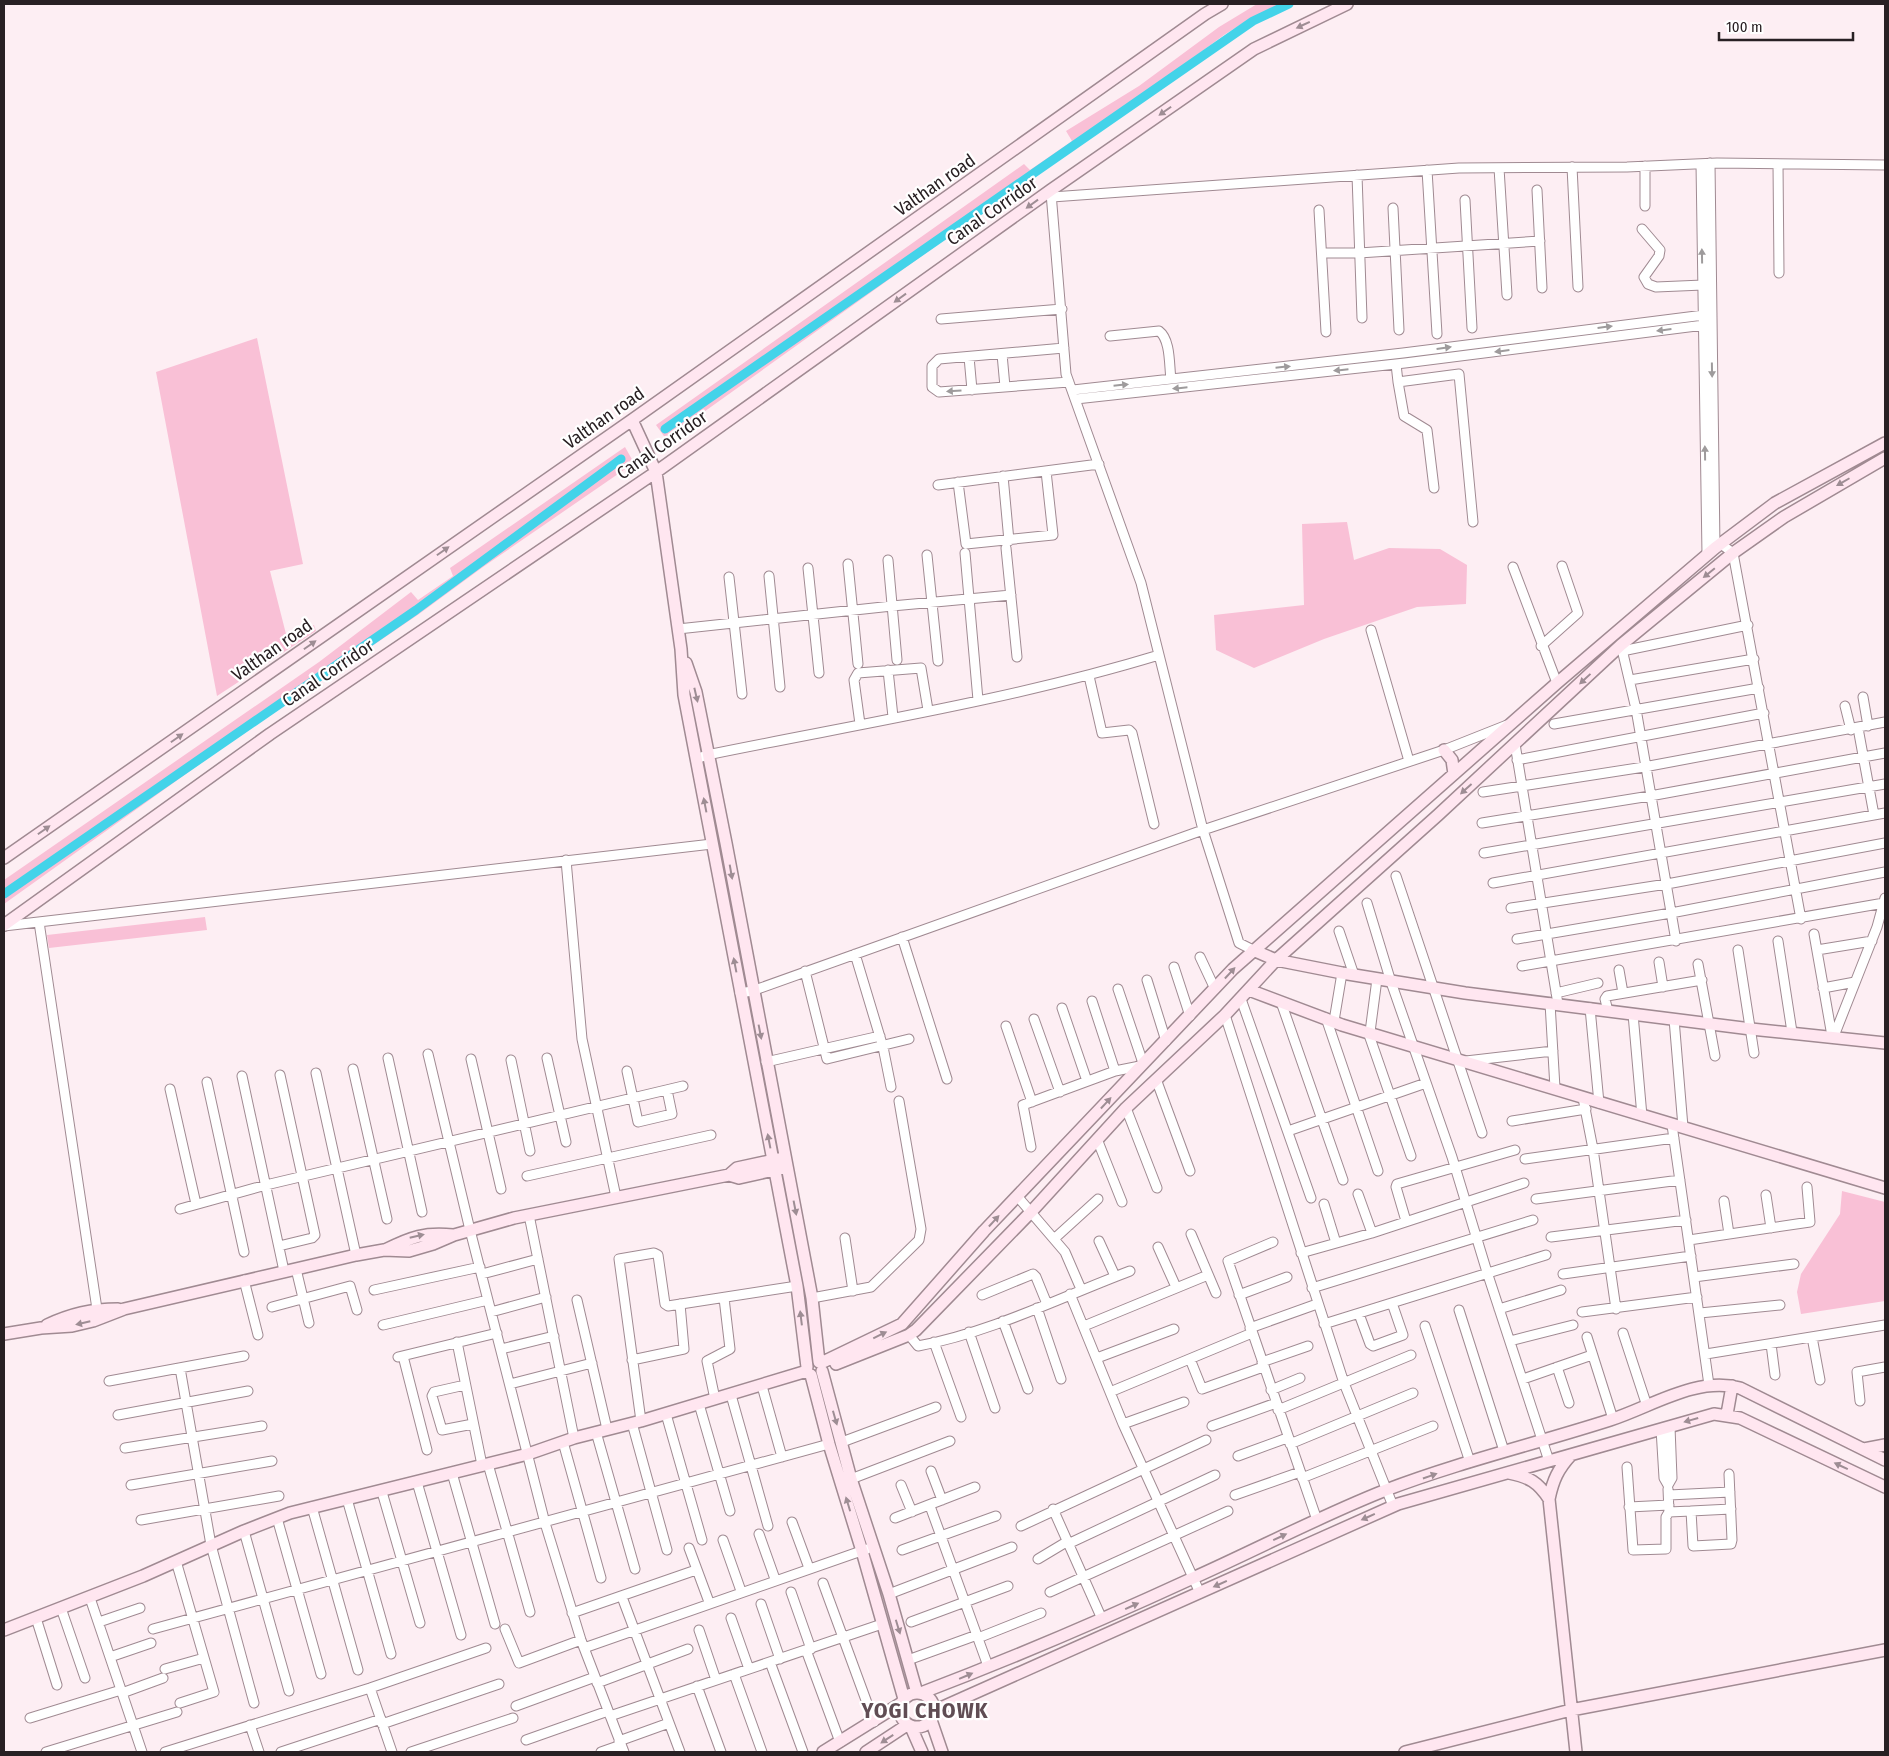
<svg xmlns="http://www.w3.org/2000/svg" width="1889" height="1756" viewBox="0 0 1889 1756" font-family="'Fira Sans Condensed',sans-serif">
<style>
.green{fill:#f9c0d6}
.lines{fill:none;stroke-linecap:round;stroke-linejoin:round}
.canal{stroke:#43d3e9;stroke-width:9}
.street-casing{stroke:#a08a92;stroke-width:11}
.secondary-casing{stroke:#a08a92;stroke-width:14}
.street{stroke:#fff;stroke-width:9}
.secondary{stroke:#ffe6f0;stroke-width:11}
.oneway{fill:#9e8d94}
.oneway2{fill:#9e9b9c}
.labels{text-anchor:middle;dominant-baseline:central;stroke-width:4.5;stroke-linejoin:round;paint-order:stroke}
.street-label{font-size:18px;fill:#282023;stroke:#fff}
.district-label{font-size:22px;font-weight:bold;letter-spacing:1px;fill:#604d54;stroke:#fff}
</style>
<rect width="100%" height="100%" fill="#fdeef3"/>
<path class="green" d="M1257,4H1282L1251,18L1224,35L1007,195L666,439L656,425L1024,164L1030,170L1072,141L1066,131L1139,86L1219,27Z
M257,338L303,564L270,571L286,634L314,625L316,631L217,696L156,372Z
M625,447L634,463L483,567L419,614L218,751L4,904V880L319,662L411,592L418,600L453,576L450,568Z
M1347,522L1354,560L1389,548L1440,549L1467,565L1466,604L1417,607L1324,639L1254,668L1216,650L1214,615L1304,605L1302,524Z
M205,917L207,930L49,948L47,935Z
M1842,1191L1885,1202V1301L1801,1314L1797,1292L1801,1274L1840,1214Z"/>
<g class="lines">
<path class="canal" d="M665,429L1253,21L1289,4
M4,894L416,610L621,459"/>
<g class="street-casing">
<path id="street" d="M1710,163L1715,548
M1701,164L1707,555
M1778,164L1779,273
M1645,166V206
M1572,167L1578,287
M1499,168L1507,295
M1427,170L1437,334
M1357,175L1362,318
M1537,190L1542,288
M1051,193L1066,374L1141,583L1203,830L1239,943L1253,950
M1052,197L1459,168L1627,167L1717,163L1885,165
M1465,200L1472,328
M1393,208L1399,330
M1319,210L1326,332
M1642,229L1660,250L1659,256L1644,277L1648,284L1656,287L1703,285
M1322,253H1359L1540,241
M941,319L1062,309
M1110,336L1159,331C1171,340 1169,366 1171,379
M1064,348L939,359L932,366V387L939,392L1069,382
M1002,354L1005,387
M969,357L972,390
M1396,364L1398,382L1459,374L1473,522
M1398,382L1404,416L1427,430L1434,488
M1073,390L1403,353L1712,314
M1076,399L1405,363L1712,324
M1003,476L1009,541
M958,482L966,544L1053,535L1046,471
M938,485L1099,464
M1721,544L1733,553L1801,919
M1006,548L1017,657
M965,553L978,700
M927,555L938,661
M888,560L897,660
M848,564L858,664
M1513,567L1557,683
M808,568L819,673
M769,576L780,687
M729,577L742,694
M678,629L892,606L1011,595
M1371,630L1409,761
M1621,645L1636,709L1676,941
M1541,646L1578,613L1562,566
M1622,651L1748,625
M888,670L893,717
M1089,676L1102,733L1129,730L1132,733L1154,824
M1630,680L1754,659
M1863,697L1868,726
M1845,706L1851,730
M860,724L854,680L858,673L921,668L928,710
M1554,724L1759,688
M1858,728L1874,815
M1515,744L1558,1004
M696,759L707,755C858,724 1011,700 1159,655
M1517,760L1764,713
M1483,792L1644,767L1885,722
M1482,823L1650,796L1885,753
M1484,853L1885,784
M566,860L582,1039L616,1197
M1396,876L1482,1133
M1493,883L1885,813
M1367,903L1391,982L1452,1157L1487,1272L1549,1461
M1511,908L1667,884L1885,843
M39,922L97,1309
M4,926L712,844
M1339,931L1354,975
M1814,934L1832,1036
M902,937L947,1079
M1517,939L1671,913L1885,872
M1778,941L1792,1032
M1738,950L1754,1053
M1817,950L1872,941
M855,954L883,1047L891,1087
M1200,957L1215,989
M1659,962L1663,987
M1698,964L1715,1056
M1522,966L1884,903
M1174,967L1190,1016
M1619,970L1623,993
M805,971L827,1059L909,1039
M1147,980L1166,1041
M1823,988L1855,982
M1118,989L1143,1063
M740,993L752,991L1203,830L1444,750L1507,725
M1556,993L1598,983
M1241,999L1311,1198
M1092,1001L1115,1071
M1281,1002L1343,1180
M1550,1003L1555,1088
M1062,1008L1087,1081
M1590,1008L1599,1103
M1608,1011L1605,999L1607,996L1702,980
M1633,1014L1642,1116
M1225,1015L1344,1383L1393,1506
M1326,1018L1378,1171
M1034,1019L1060,1092
M1674,1019L1683,1127
M1334,1021L1342,973
M1006,1026L1032,1102
M1368,1032L1411,1156
M1370,1032L1377,979
M1834,1036L1877,927L1885,898
M428,1054L470,1230L545,1523L581,1640L624,1752
M388,1058L422,1212
M547,1058L566,1142
M471,1059L501,1189
M511,1060L530,1151
M1466,1061L1553,1051
M766,1062L880,1036
M353,1069L387,1219
M627,1071L638,1122L672,1114L667,1090
M316,1073L356,1255
M242,1076L284,1271
M1156,1079L1190,1171
M207,1082L244,1252
M170,1089L196,1204
M1583,1098L1593,1149L1616,1309
M1126,1108L1157,1188
M1512,1121L1586,1109
M1672,1125L1709,1385
M1288,1131L1426,1083
M1097,1139L1122,1202
M1031,1147L1023,1105L1115,1071L1140,1066
M1525,1159L1674,1138
M527,1176L711,1135
M1358,1194L1372,1233
M1766,1195L1771,1228
M1017,1196L1065,1252L1081,1289
M1536,1199L1680,1180
M1724,1201L1729,1234
M1324,1204L1336,1243
M180,1209L266,1185L683,1086
M529,1215L574,1438
M1406,1221L1396,1187L1397,1184L1515,1150
M1191,1234L1216,1293
M1551,1237L1686,1220
M845,1238L853,1291
M1054,1239L1098,1199
M1689,1240L1810,1222L1807,1187
M1099,1241L1115,1276
M1273,1242L1228,1261L1317,1520
M279,1246L312,1238L315,1235L280,1075
M1158,1247L1176,1287
M1301,1253L1372,1233L1524,1183
M296,1269L309,1323
M482,1274L538,1259
M1563,1274L1691,1256
M1694,1277L1794,1264
M244,1280L258,1335
M1312,1288L1533,1220
M374,1290L480,1267
M1070,1294L1123,1424L1200,1593
M982,1295L1033,1274L1036,1277L1047,1304
M1239,1295L1287,1277
M812,1298L871,1287L919,1240L921,1229L899,1101
M577,1300L607,1429
M272,1307L350,1286L357,1310
M1037,1308L1061,1379
M1499,1309L1561,1290
M1459,1310L1504,1451
M491,1312L546,1297
M1582,1312L1697,1297
M1700,1313L1780,1305
M1359,1314L1370,1344L1373,1346L1403,1335L1392,1303
M1003,1321L1028,1389
M1324,1324L1546,1255
M383,1325L488,1300
M1084,1326L1208,1275
M1425,1326L1470,1462
M1250,1328L1317,1304
M969,1332L995,1408
M1623,1333L1647,1406
M909,1335L918,1346C992,1332 1061,1297 1130,1271
M1587,1337L1613,1419
M1812,1337L1820,1380
M1510,1341L1573,1325
M457,1342L482,1465
M934,1342L961,1417
M1771,1344L1775,1375
M501,1349L554,1336
M1706,1354L1885,1325
M403,1356L427,1450
M398,1357L497,1333
M1097,1358L1174,1329
M1190,1359L1202,1389L1263,1367
M632,1360L684,1349L680,1304
M1262,1362L1308,1346
M1557,1367L1569,1403
M180,1368L211,1545L254,1703
M1523,1379L1592,1355
M109,1381L244,1356
M510,1384L592,1363
M465,1385L434,1392L432,1396L442,1430L473,1424
M762,1386L782,1457
M1271,1390L1300,1378
M1110,1392L1252,1333
M731,1395L768,1526
M715,1399L707,1361L730,1349L724,1298
M1860,1401L1857,1372L1885,1367
M699,1404L730,1511
M1278,1410L1411,1355
M666,1414L702,1540
M118,1415L248,1391
M641,1421L619,1259L654,1253L658,1255L665,1304L668,1306L797,1286
M632,1423L667,1550
M1123,1424L1184,1402
M1212,1426L1276,1403
M1661,1429L1664,1478L1668,1485L1672,1478L1670,1427
M596,1432L635,1569
M563,1442L601,1578
M842,1442L936,1407
M1290,1444L1413,1393
M125,1448L262,1426
M1238,1456L1287,1438
M488,1464L530,1612
M1627,1467L1633,1550L1666,1549V1517L1669,1512
M931,1471L942,1500
M452,1473L495,1624
M1729,1474L1732,1540L1731,1544L1693,1546L1691,1511L1731,1509
M1302,1478L1433,1426
M851,1479L950,1441
M417,1482L461,1635
M131,1485L272,1461
M901,1485L912,1512
M1668,1489L1669,1512L1691,1511
M382,1492L420,1623
M1235,1495L1300,1472
M1669,1495L1730,1492
M347,1499L391,1654
M930,1506L988,1666
M312,1507L358,1670
M1629,1507L1669,1505
M1053,1509L1102,1619
M277,1518L321,1674
M895,1518L975,1487
M141,1520L279,1496
M792,1522L809,1568
M1021,1526L1206,1440
M244,1531L289,1691
M759,1534L775,1579
M723,1540L741,1591
M1070,1543L1215,1475
M689,1548L709,1602
M902,1550L996,1516
M1038,1559L1068,1541
M176,1561L214,1692L180,1703
M823,1583L874,1722
M791,1592L811,1649
M1050,1592L1228,1511
M889,1594L1012,1547
M622,1597L680,1752
M90,1598L142,1752
M761,1604L780,1659
M61,1608L85,1678
M572,1613L696,1570
M36,1618L57,1685
M731,1618L749,1669
M99,1622L140,1608
M911,1622L1008,1586
M153,1629L829,1444
M505,1629L519,1663L581,1640
M699,1630L716,1680
M978,1638L1041,1613
M584,1648L867,1549
M806,1650L840,1742
M110,1657L151,1643
M908,1660L977,1635
M770,1662L803,1752
M165,1669L204,1658
M734,1674L762,1752
M597,1683L688,1649
M697,1686L721,1752
M370,1688L392,1752
M122,1693L163,1678
M516,1706L595,1677
M610,1716L882,1624
M30,1718L121,1690
M382,1724L499,1684
M250,1725L259,1752
M526,1740L608,1711
M619,1741L669,1723
M46,1752L177,1712
M165,1752L370,1688L486,1648
M281,1752L381,1719
M411,1752L513,1718
M601,1752L621,1745"/>
</g>
<g class="secondary-casing">
<path id="secondary" d="M632,420L656,472L681,649L684,695L797,1286L807,1367
M686,663L696,692L726,843L812,1298L819,1362
M1444,750L1452,760L1454,774
M4,858L632,420L1205,14L1222,4
M4,925L270,734L656,472L1051,190L1254,49L1347,4
M1253,950L1276,960L1342,973L1465,993L1751,1029L1885,1043
M1249,990L1342,1025L1885,1188
M729,1175L737,1168L779,1159
M385,1250C411,1237 425,1232 453,1235
M47,1325C71,1314 91,1309 118,1309
M4,1334L41,1328L72,1326L93,1321L124,1309L356,1255L384,1250L409,1251L433,1244L454,1235L514,1218L729,1175L739,1178L787,1167
M821,1363L902,1324L984,1231L1233,969L1557,683L1715,548L1775,503L1885,443
M836,1364L909,1335L916,1330L1031,1212L1126,1108L1225,1015L1276,960L1438,815L1621,645L1733,553L1784,517L1885,458
M822,1371L851,1479L889,1594L917,1693
M811,1375L829,1444L862,1551L904,1699
M1727,1414L1732,1386
M1864,1449L1885,1445
M1571,1455C1558,1469 1553,1480 1549,1499L1576,1752
M1509,1473C1529,1477 1538,1482 1549,1499
M4,1630L143,1576L244,1531L290,1513L528,1454L574,1438L641,1421L807,1371
M900 1710a17 17 0 1 1 34 0a17 17 0 1 1-34 0Z
M921,1693C1013,1658 1104,1619 1193,1578C1258,1549 1320,1516 1386,1490C1459,1462 1535,1444 1610,1420C1651,1407 1696,1376 1740,1388L1885,1460
M934,1711L1398,1504L1714,1414L1740,1418L1885,1487
M931,1720L942,1752
M911,1727L922,1752
M823,1752L900,1704
M866,1752L907,1725
M1405,1752L1571,1710L1885,1650"/>
</g>
<use href="#street" class="street"/>
<use href="#secondary" class="secondary"/>
</g>
<defs><path id="oneway-solid" d="M-6-.8H1V-3.2L6.5 0L1 3.2V.8H-6Z" transform="scale(1.25)"/></defs>
<g class="oneway">
<use href="#oneway-solid" transform="translate(1303 25) rotate(155)"/>
<use href="#oneway-solid" transform="translate(1165 111) rotate(145)"/>
<use href="#oneway-solid" transform="translate(1032 204) rotate(144)"/>
<use href="#oneway-solid" transform="translate(900 298) rotate(144)"/>
<use href="#oneway-solid" transform="translate(1843 482) rotate(150)"/>
<use href="#oneway-solid" transform="translate(443 551) rotate(-35)"/>
<use href="#oneway-solid" transform="translate(1709 573) rotate(141)"/>
<use href="#oneway-solid" transform="translate(310 645) rotate(-35)"/>
<use href="#oneway-solid" transform="translate(1585 679) rotate(137)"/>
<use href="#oneway-solid" transform="translate(696 695) rotate(77)"/>
<use href="#oneway-solid" transform="translate(177 738) rotate(-35)"/>
<use href="#oneway-solid" transform="translate(1466 789) rotate(138)"/>
<use href="#oneway-solid" transform="translate(705 805) rotate(-101)"/>
<use href="#oneway-solid" transform="translate(44 830) rotate(-35)"/>
<use href="#oneway-solid" transform="translate(731 872) rotate(80)"/>
<use href="#oneway-solid" transform="translate(735 965) rotate(-101)"/>
<use href="#oneway-solid" transform="translate(1230 973) rotate(-47)"/>
<use href="#oneway-solid" transform="translate(760 1032) rotate(79)"/>
<use href="#oneway-solid" transform="translate(1106 1103) rotate(-47)"/>
<use href="#oneway-solid" transform="translate(769 1141) rotate(-101)"/>
<use href="#oneway-solid" transform="translate(795 1208) rotate(79)"/>
<use href="#oneway-solid" transform="translate(994 1221) rotate(-47)"/>
<use href="#oneway-solid" transform="translate(417 1236) rotate(-13)"/>
<use href="#oneway-solid" transform="translate(801 1318) rotate(-97)"/>
<use href="#oneway-solid" transform="translate(83 1323) rotate(167)"/>
<use href="#oneway-solid" transform="translate(880 1335) rotate(-26)"/>
<use href="#oneway-solid" transform="translate(835 1418) rotate(74)"/>
<use href="#oneway-solid" transform="translate(1691 1420) rotate(164)"/>
<use href="#oneway-solid" transform="translate(1841 1466) rotate(-155)"/>
<use href="#oneway-solid" transform="translate(1430 1476) rotate(-19)"/>
<use href="#oneway-solid" transform="translate(848 1504) rotate(-107)"/>
<use href="#oneway-solid" transform="translate(1368 1517) rotate(156)"/>
<use href="#oneway-solid" transform="translate(1280 1537) rotate(-25)"/>
<use href="#oneway-solid" transform="translate(1220 1584) rotate(156)"/>
<use href="#oneway-solid" transform="translate(1132 1606) rotate(-24)"/>
<use href="#oneway-solid" transform="translate(898 1627) rotate(73)"/>
<use href="#oneway-solid" transform="translate(966 1676) rotate(-23)"/>
<use href="#oneway-solid" transform="translate(887 1739) rotate(147)"/>
</g>
<g class="oneway2">
<use href="#oneway-solid" transform="translate(1702 256) rotate(-91)"/>
<use href="#oneway-solid" transform="translate(1605 327) rotate(-7)"/>
<use href="#oneway-solid" transform="translate(1664 330) rotate(173)"/>
<use href="#oneway-solid" transform="translate(1444 348) rotate(-8)"/>
<use href="#oneway-solid" transform="translate(1502 351) rotate(173)"/>
<use href="#oneway-solid" transform="translate(1283 367) rotate(-6)"/>
<use href="#oneway-solid" transform="translate(1341 370) rotate(174)"/>
<use href="#oneway-solid" transform="translate(1712 370) rotate(89)"/>
<use href="#oneway-solid" transform="translate(1121 385) rotate(-6)"/>
<use href="#oneway-solid" transform="translate(1180 388) rotate(174)"/>
<use href="#oneway-solid" transform="translate(954 391) rotate(176)"/>
<use href="#oneway-solid" transform="translate(1705 453) rotate(-91)"/>
</g>
<g class="labels">
<g class="street-label">
<text transform="translate(935 185) rotate(-35)">Valthan road</text>
<text transform="translate(992 211) rotate(-35)">Canal Corridor</text>
<text transform="translate(604 418) rotate(-35)">Valthan road</text>
<text transform="translate(662 445) rotate(-35)">Canal Corridor</text>
<text transform="translate(272 650) rotate(-35)">Valthan road</text>
<text transform="translate(328 673) rotate(-34)">Canal Corridor</text>
</g>
<g class="district-label">
<text x="925" y="1710">YOGI CHOWK</text>
</g>
</g>
<rect width="1889" height="1756" fill="none" stroke="#282023" stroke-width="10"/>
<path d="M1719 32v8h134v-8" fill="none" stroke="#282023" stroke-width="2.5"/>
<text x="1726" y="32" font-size="15" fill="#282023" stroke="#ffffff" stroke-width="4" paint-order="stroke">100 m</text>
</svg>
